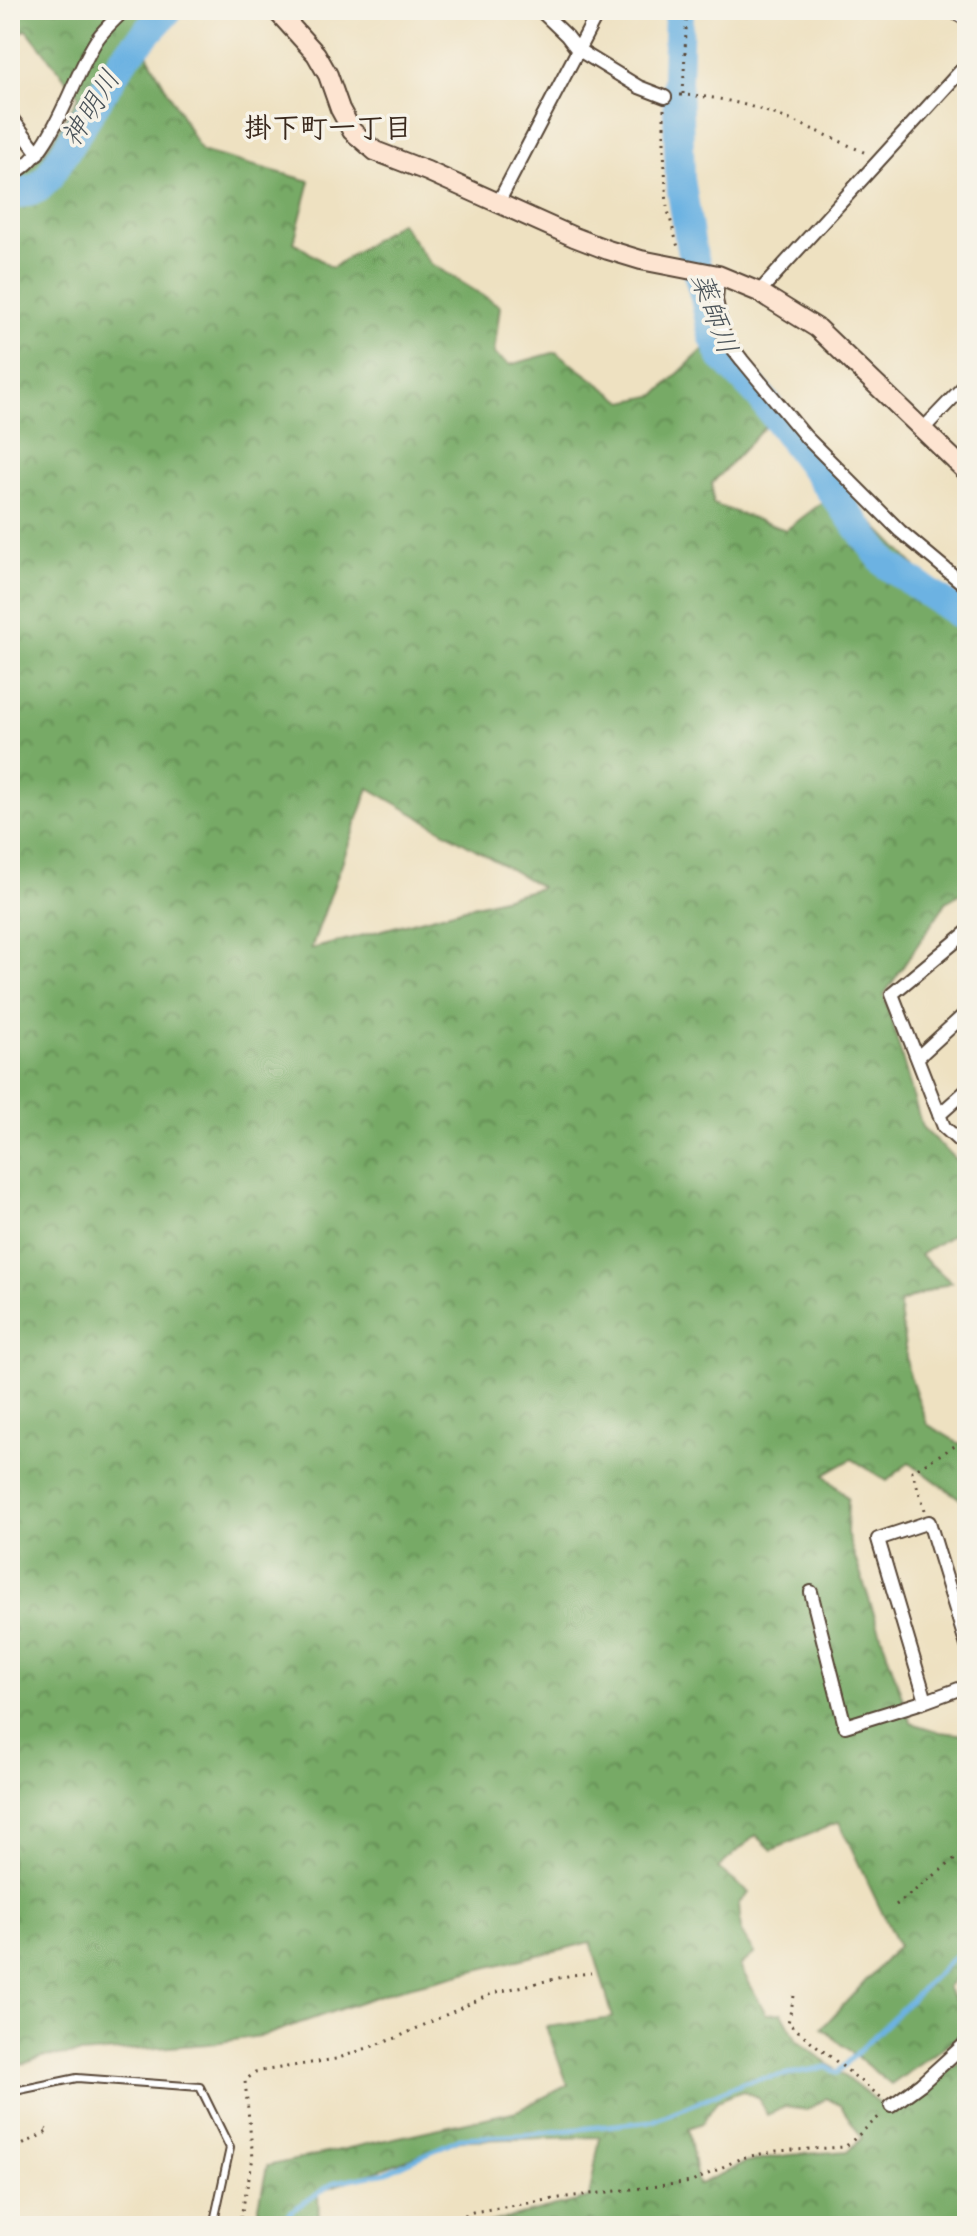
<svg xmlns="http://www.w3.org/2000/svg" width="977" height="2236" viewBox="0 0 977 2236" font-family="Kalam,'Klee One',sans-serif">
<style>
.forest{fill:url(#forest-crowns);stroke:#596a42;stroke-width:2;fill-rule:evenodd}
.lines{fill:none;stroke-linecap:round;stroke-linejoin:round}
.stream{stroke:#6cb2e2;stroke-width:5}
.river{stroke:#6cb2e2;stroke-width:30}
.lane-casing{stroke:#564536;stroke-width:10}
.street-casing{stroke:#564536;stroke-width:16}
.secondary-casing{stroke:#564536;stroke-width:22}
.path{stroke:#564536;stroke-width:3;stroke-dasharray:2 6;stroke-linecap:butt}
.lane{stroke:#fff;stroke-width:6}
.street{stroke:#fff;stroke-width:12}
.secondary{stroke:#fde4d1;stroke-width:18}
.labels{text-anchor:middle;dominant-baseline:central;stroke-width:7;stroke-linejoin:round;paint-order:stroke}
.water-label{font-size:28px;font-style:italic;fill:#4a5359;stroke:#f7f3e8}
.neighbourhood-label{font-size:28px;font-weight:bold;fill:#3b2a1e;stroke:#f7f3e8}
</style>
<defs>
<pattern id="forest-crowns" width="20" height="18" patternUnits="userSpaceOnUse" patternTransform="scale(2)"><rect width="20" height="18" fill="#7a6"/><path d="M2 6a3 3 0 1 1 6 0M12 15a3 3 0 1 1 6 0" fill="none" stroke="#638b53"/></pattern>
</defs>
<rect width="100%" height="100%" fill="#f7f3e8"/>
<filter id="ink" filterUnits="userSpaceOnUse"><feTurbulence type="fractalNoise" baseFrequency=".0125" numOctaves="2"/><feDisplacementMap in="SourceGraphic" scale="16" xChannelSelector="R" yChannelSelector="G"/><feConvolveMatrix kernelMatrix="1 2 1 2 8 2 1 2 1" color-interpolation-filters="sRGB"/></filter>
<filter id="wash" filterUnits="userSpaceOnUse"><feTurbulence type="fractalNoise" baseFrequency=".006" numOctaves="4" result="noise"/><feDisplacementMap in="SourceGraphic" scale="32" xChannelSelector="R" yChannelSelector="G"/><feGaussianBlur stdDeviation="1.8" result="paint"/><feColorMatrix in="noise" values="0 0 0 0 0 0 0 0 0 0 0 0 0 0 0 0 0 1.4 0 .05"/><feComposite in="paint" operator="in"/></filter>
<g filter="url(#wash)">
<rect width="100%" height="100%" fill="#eee1c1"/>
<path class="forest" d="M10,10H171L137,36L201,151L310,181L294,242L332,268L400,222L430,263L500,306L494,354L510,365L556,352L624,402L656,395L710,343L779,412L712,483L713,504L786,530L824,501L862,512L967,619V890L947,901L884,995L922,1127L958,1162L967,1199V1225L920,1255L951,1282L899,1303L908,1370L927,1424L967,1448V1504L909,1462L887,1481L852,1459L824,1475L848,1498L847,1534L911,1723L940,1732L967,1735V1965L947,1988L967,2017V2030L891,2085L822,2028L898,1946L839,1822L772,1850L756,1835L718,1868L749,1893L739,1903L741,1932L755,1953L740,1966L766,2014L782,2013L797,2040L893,2114L967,2056V2226H476L589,2198L600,2137L460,2140L318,2192L319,2226H255L267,2166L517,2111L568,2085L546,2027L613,2018L591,1942L392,1991L266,2035L208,2044L42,2057L10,2069V180C41,169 61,123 79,96L27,30L10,35ZM369,788L541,887L540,888L311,949ZM743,2091L759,2098L767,2115L785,2107L807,2110L826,2098L840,2105L862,2138L848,2151L788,2155L745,2163L698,2185L688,2128L703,2123L717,2101Z"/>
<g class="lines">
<path class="stream" d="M277,2226L293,2210L335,2182L387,2172L460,2138L523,2135L653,2121L745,2082L827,2067L837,2073L967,1944"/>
<path class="river" d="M679,10L677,80L680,179L691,248L705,298L713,335L722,356L760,396L886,564L967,619
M10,196L38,188L48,178L124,58L168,10"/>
</g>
</g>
<g filter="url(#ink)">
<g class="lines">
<g class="lane-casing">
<path id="lane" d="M10,2092L77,2078L200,2087L230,2148L213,2226"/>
</g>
<g class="street-casing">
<path id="street" d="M540,10L567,36L577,49L639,87L665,97
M951,10L967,20
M10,116L38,153
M10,175C54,157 72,75 98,38C105,28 116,19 124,10
M498,203L599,10
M718,275L716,300L724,337L742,360L806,437L900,531L967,587
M759,292L967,64
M923,429L967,383
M967,932L892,994L944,1127L967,1148
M917,1058L967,1012
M939,1115L967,1090
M811,1592L845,1726L926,1701L878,1539L929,1522L967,1646
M926,1701L967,1686
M891,2106L921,2084L967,2042"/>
</g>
<g class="secondary-casing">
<path id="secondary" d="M276,10L316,54L328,75L340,109L352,131L375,151L427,171L574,237L608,250L641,260L718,275L759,292L817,328L967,472"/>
</g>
<path class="path" d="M683,94L687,10
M680,95C745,96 808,127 866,153
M664,109V150L667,207L679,251
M925,1510L912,1471L967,1439
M896,1905L967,1850
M794,1996L788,2023L882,2098
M16,2148L49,2131L46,2129
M239,2226L253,2158L245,2081L255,2072L336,2059L396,2038L493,1993L572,1975L591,1973
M426,2226L452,2220L473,2212L566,2197L692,2182L741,2158L776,2151L845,2147L882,2114"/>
<use href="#lane" class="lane"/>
<use href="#street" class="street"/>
<use href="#secondary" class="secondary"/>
</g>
</g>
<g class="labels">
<g class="water-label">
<text transform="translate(92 109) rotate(-58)">神明川</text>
<text transform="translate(713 314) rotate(70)">薬師川</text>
</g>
<g class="neighbourhood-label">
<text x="328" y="129">掛下町一丁目</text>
</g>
</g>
<rect width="977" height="2236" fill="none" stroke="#f7f3e8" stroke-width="40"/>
</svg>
